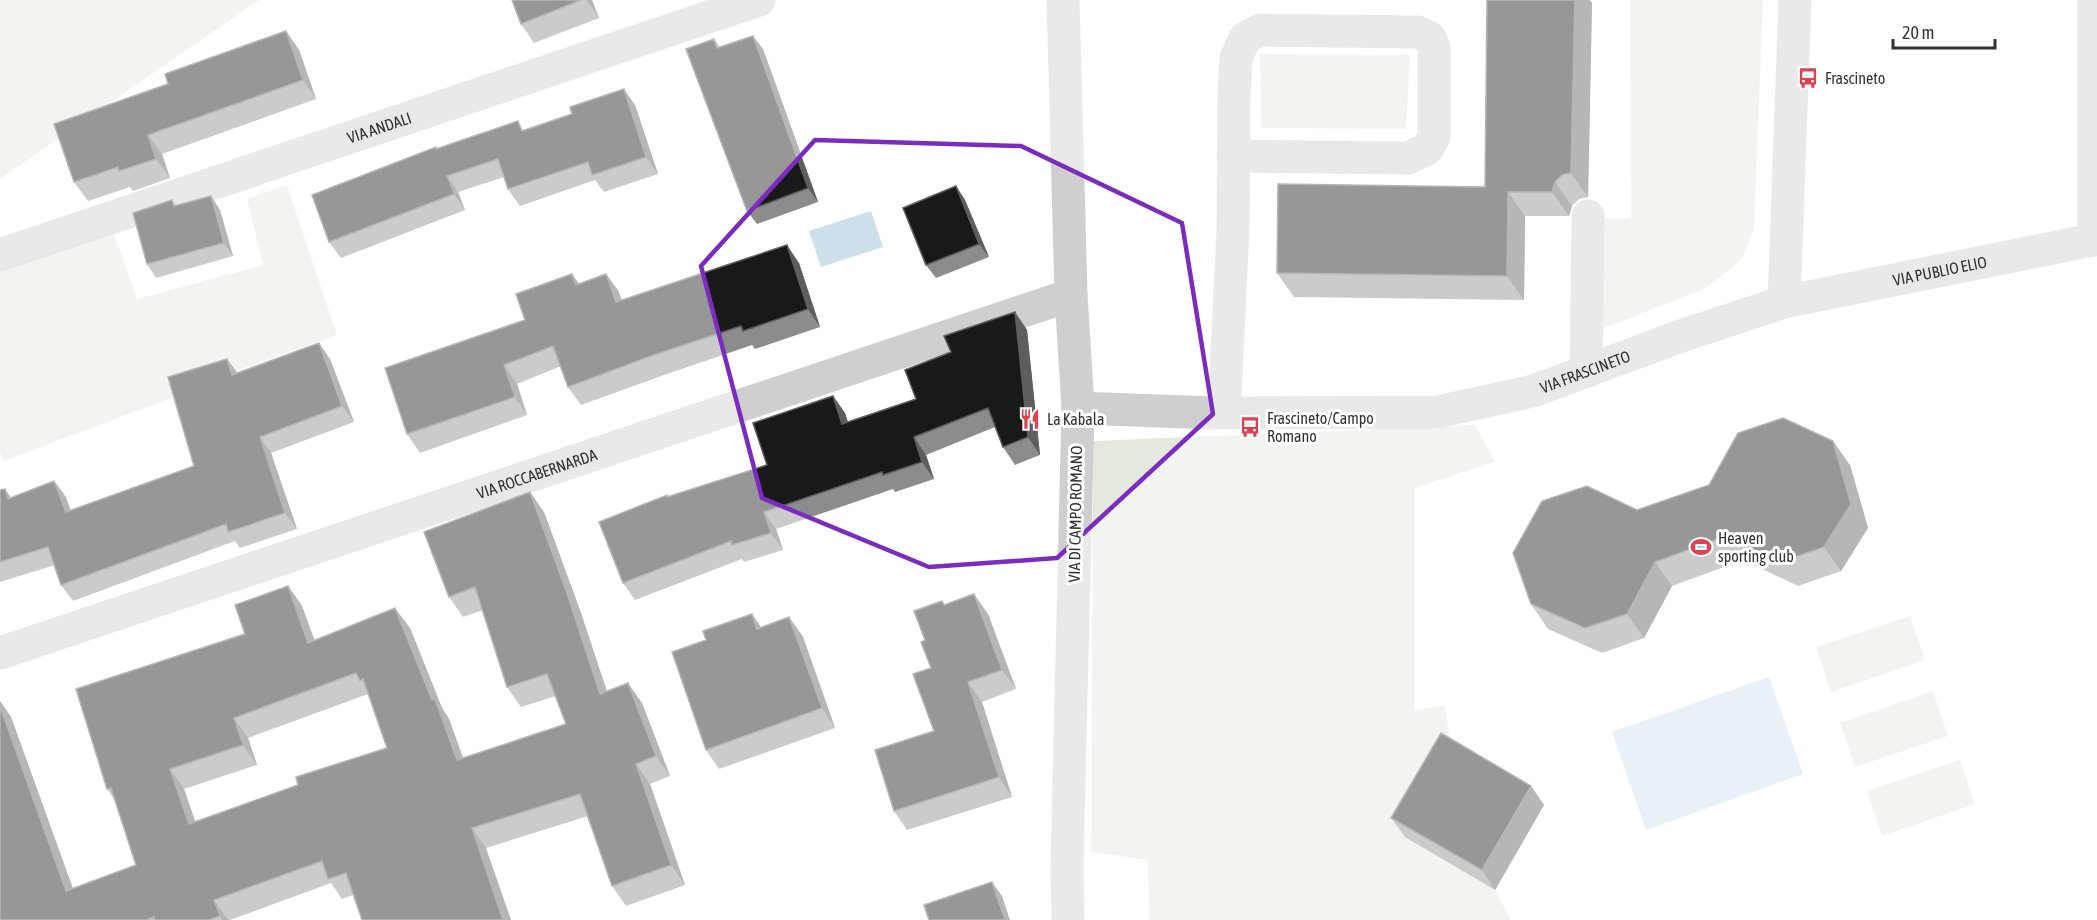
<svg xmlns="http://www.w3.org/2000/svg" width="2097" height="920" viewBox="0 0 2097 920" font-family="'Asap Condensed',sans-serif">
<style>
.green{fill:#e3e9dc}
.water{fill:#cde0ea}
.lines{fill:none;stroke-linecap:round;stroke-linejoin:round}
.street{stroke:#cfcfcf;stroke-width:33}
.wall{fill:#8c8c8c;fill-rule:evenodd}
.shaded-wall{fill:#5e5e5e}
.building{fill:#191919;stroke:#5e5e5e;stroke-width:1.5;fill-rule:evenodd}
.marked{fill:none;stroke:#7b2cbf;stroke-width:4.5;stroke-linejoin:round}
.labels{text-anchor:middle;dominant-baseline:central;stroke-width:6;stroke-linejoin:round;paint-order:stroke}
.poi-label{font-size:16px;fill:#323232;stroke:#fff;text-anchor:start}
.street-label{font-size:16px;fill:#323232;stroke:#fff}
</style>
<rect width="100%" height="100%" fill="#fff"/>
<path class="green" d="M0,0H259L0,179Z
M1630,0H1763L1754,229L1742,259L1706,288L1599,330V219L1631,218Z
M1260,54L1410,55L1406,129L1261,128Z
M287,185L337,335L184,389L171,398L3,461L0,452V271L113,231L137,299L263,265L247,199Z
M1475,425L1495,462L1414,488V711L1445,705L1451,750L1495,890L1511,920H1149L1148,860L1091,852L1093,441Z
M1910,616L1925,660L1831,692L1816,647Z
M1933,691L1948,736L1855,767L1840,723Z
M1960,760L1975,804L1882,836L1867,791Z"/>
<path class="water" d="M871,211L883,247L821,267L809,231Z
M1769,677L1803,774L1646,830L1612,732Z"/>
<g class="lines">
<g class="street">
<path d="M1063,0L1071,295L1078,408L1067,865L1068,920"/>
<path d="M2094,240V0"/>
<path id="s1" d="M0,255L759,0"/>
<path id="s2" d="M1784,302L2097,239"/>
<path d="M1586,371L1588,216"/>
<path id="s3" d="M1078,408L1213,413L1437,412L1533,391L1681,336L1784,302L1795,0"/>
<path d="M1224,413L1233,230L1234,92L1236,58L1245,38L1260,30L1418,32L1430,38L1434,48V137L1427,149L1408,158L1233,156"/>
<path id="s4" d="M0,653L1071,295"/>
</g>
</g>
<path class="wall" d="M512,0H592L599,18L534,43L521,24Z
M1592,3L1588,197L1579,199L1572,206L1569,216H1525L1524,300L1294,297L1277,273L1485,187Z
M286,31L299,50L316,99L162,154L170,178L133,191L130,187L88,201L74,182L168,84Z
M714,39L720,47L763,49L818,202L757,224L747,211Z
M635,105L658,174L604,192L595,180L520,206L508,189L504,177L458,192L465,210L341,258L329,242L437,149L524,130L572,114Z
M956,186L965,200L989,257L936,278L926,265Z
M211,196L220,210L233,256L156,278L147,264L172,200L176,206Z
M799,263L820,327L755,349L752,345L664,375L581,405L568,387L561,366L517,384L527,415L420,453L407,434L525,320L579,284L606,274L619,292L621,300Z
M1015,312L1027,330L1040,455L1015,465L1003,447L995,427L926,455L934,479L895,492L893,489L776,529L783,550L744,562L742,559L635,600L623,583L668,497L767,465L833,396L845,413L848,422L916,399L951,352Z
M227,359L237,374L330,359L354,422L271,453L297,529L240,548L235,541L73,601L61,585L55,565L0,582V490L11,497L54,481L66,497L70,511L194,466Z
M1850,465L1868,528L1841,571L1798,586L1743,560L1672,586L1644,638L1602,653L1548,629L1531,604L1637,510Z
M544,512L581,613L607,691L642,703L670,776L650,784L685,885L626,906L612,886L588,816L486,848L342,899L331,883L230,920H0V701L11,717L73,889L136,865L114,799L107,789L288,586L302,606L314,641L410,628L442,708L449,719L463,758L566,724L556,696L521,707L507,687L483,610L463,617L449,597ZM368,694L387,748L298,785L195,822L184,789L257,765L248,738Z
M945,605L988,614L1016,689L982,702L1012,797L907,830L894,811L934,731L931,668L925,640Z
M752,614L761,628L789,617L803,637L835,728L719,769L706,750V640Z
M1531,786L1544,805L1495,890L1405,837L1391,818Z"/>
<path class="shaded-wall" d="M587,0H592L599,18Z
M1575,0H1590L1592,3L1588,197L1571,173Z
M286,31L299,50L316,99L303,80Z
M753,36L763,49L818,202L808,188Z
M624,89L635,105L658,174L646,157Z
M148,135L162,154L170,178L156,159Z
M447,176L458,192L465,210L454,194Z
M1555,182L1572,206L1569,216L1552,192Z
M956,186L965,200L989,257L979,244Z
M1508,192L1525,216L1524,300L1507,276Z
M211,196L220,210L233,256L224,243Z
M787,245L799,263L820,327L808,309Z
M572,274L585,292L576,285Z
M606,274L619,292L628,321L616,302Z
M1015,312L1027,330L1040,455L1028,437Z
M319,343L330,359L354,422L342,406Z
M227,359L239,375H232Z
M504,365L517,384L527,415L515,397Z
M833,396L845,413L854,441L842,424Z
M260,437L271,453L297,529L285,513Z
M914,437L926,455L934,479L922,462Z
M1833,441L1850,465L1868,528L1841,571L1824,547Z
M54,481L66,497L77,529L66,512Z
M5,489L16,505L8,499Z
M530,492L544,512L581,613L614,714L600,694Z
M764,512L776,529L783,550L771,533Z
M1655,562L1672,586L1644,638L1627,614Z
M288,586L302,606L323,663L308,643Z
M974,594L988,614L1016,689L1002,670Z
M395,608L410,628L442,708L449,719L471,780L457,760Z
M752,614L765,633L757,629Z
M789,617L803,637L835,728L822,708Z
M968,682L982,702L1012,797L999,777Z
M628,683L642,703L670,776L656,756Z
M0,701L11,717L81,911L66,891L0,706Z
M234,718L248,738L257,765L243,745Z
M636,764L650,784L685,885L671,865Z
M170,769L184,789L203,844L189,824Z
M1531,786L1544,805L1495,890L1482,870Z
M472,828L486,848L511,920H503Z
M992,882L1002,896L1010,920H1005Z
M214,900L228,920H222L220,916Z"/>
<path class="building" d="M512,0H581L521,24Z
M1487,0H1575L1571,173L1562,175L1555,182L1552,192H1508L1507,276L1277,273L1278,184L1485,187Z
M286,31L303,80L148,135L156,159L119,171L118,167L74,182L54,124L168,84L165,74Z
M753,36L808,188L747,211L686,49L714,39L717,48Z
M624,89L646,157L592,175L588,162L508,189L498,159L447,176L454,194L329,242L312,195L436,147V149L518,121L522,131L572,114L570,107Z
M956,186L979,244L926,265L903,208Z
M211,196L224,243L147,264L133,213L172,200L174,206Z
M787,245L808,309L743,331L741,326L651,356L568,387L553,346L504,365L515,397L407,434L385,368L525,320L516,294L572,274L576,285L606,274L616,302Z
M1015,312L1028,437L1003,447L988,408L914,437L922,462L883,475L882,472L764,512L771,533L732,545L731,541L623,583L599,522L667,495V497L767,465L753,423L833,396L842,424L916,399L905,370L951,352L944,336Z
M319,343L342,406L260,437L285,513L228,532L226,524L61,585L48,547L0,562V490L5,489L8,499L54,481L66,512L194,466L168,377L227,359L232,375Z
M1783,418L1833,441L1851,504L1824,547L1781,562L1726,536L1655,562L1627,614L1585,628L1531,604L1513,553L1542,501L1587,486L1637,510L1709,485L1738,433Z
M530,492L567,593L600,694L628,683L656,756L636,764L671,865L612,886L580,794L472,828L503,920H362L346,873L328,879L322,861L214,900L220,916L209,920H155L154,917L146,920H0V706L66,891L136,865L111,788L107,789L76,689L245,634L235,605L288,586L308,643L395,608L432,700L435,699L457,760L566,724L547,674L507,687L475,587L449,597L424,532ZM356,673L360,681L363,679L387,748L296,777L298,785L189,824L170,769L243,745L234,718Z
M974,594L1002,670L968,682L999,777L894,811L875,750L934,731L913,674L931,668L921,642L925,640L914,611L942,601L944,605Z
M752,614L757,629L789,617L822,708L706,750L672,652L706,640L703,631Z
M1441,733L1531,786L1482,870L1391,818Z
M992,882L1005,920H929L924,905Z"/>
<path d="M0 0H2097V920H0ZM815,140L1021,146L1182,223L1213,414L1057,558L929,567L762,498L701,266Z" fill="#fff" fill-opacity=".55" fill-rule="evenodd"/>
<path class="marked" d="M815,140L1021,146L1182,223L1213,414L1057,558L929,567L762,498L701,266Z"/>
<defs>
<g id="bus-bare" transform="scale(1.62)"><path d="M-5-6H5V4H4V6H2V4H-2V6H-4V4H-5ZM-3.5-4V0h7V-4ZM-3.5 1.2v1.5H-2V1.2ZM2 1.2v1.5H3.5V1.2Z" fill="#db4353" stroke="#fff" stroke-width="2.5" paint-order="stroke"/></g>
<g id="restaurant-bare" transform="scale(1.62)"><path d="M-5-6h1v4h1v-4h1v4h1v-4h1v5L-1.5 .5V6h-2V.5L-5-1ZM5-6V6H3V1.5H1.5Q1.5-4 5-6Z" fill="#db4353" stroke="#fff" stroke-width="2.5" paint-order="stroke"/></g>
<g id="stadium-bare" transform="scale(1.62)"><path d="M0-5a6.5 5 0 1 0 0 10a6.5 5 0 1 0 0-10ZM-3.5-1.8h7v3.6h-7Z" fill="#db4353" stroke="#fff" stroke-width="2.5" paint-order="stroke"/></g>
</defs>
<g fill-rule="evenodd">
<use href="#bus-bare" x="1808" y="78"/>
<use href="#restaurant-bare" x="1030" y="419"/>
<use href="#bus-bare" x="1250" y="427"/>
<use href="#stadium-bare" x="1701" y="547"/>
</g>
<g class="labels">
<g class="poi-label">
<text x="1825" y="78">Frascineto</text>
<text x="1267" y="418">Frascineto/Campo<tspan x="1267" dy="18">Romano</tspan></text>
<text x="1047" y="419">La Kabala</text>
<text x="1718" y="538">Heaven<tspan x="1718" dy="18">sporting club</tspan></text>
</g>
<g class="street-label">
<text stroke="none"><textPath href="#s1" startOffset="400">VIA ANDALI</textPath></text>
<text stroke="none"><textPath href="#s2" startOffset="159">VIA PUBLIO ELIO</textPath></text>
<text stroke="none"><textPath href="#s3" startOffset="513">VIA FRASCINETO</textPath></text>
<text stroke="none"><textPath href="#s4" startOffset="566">VIA ROCCABERNARDA</textPath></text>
<text transform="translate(1075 514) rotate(-89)">VIA DI CAMPO ROMANO</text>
</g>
</g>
<path d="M1893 39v9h102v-9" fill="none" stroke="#323232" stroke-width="3"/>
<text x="1902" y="39" font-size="18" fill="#323232" stroke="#ffffff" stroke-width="4.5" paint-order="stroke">20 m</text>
</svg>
